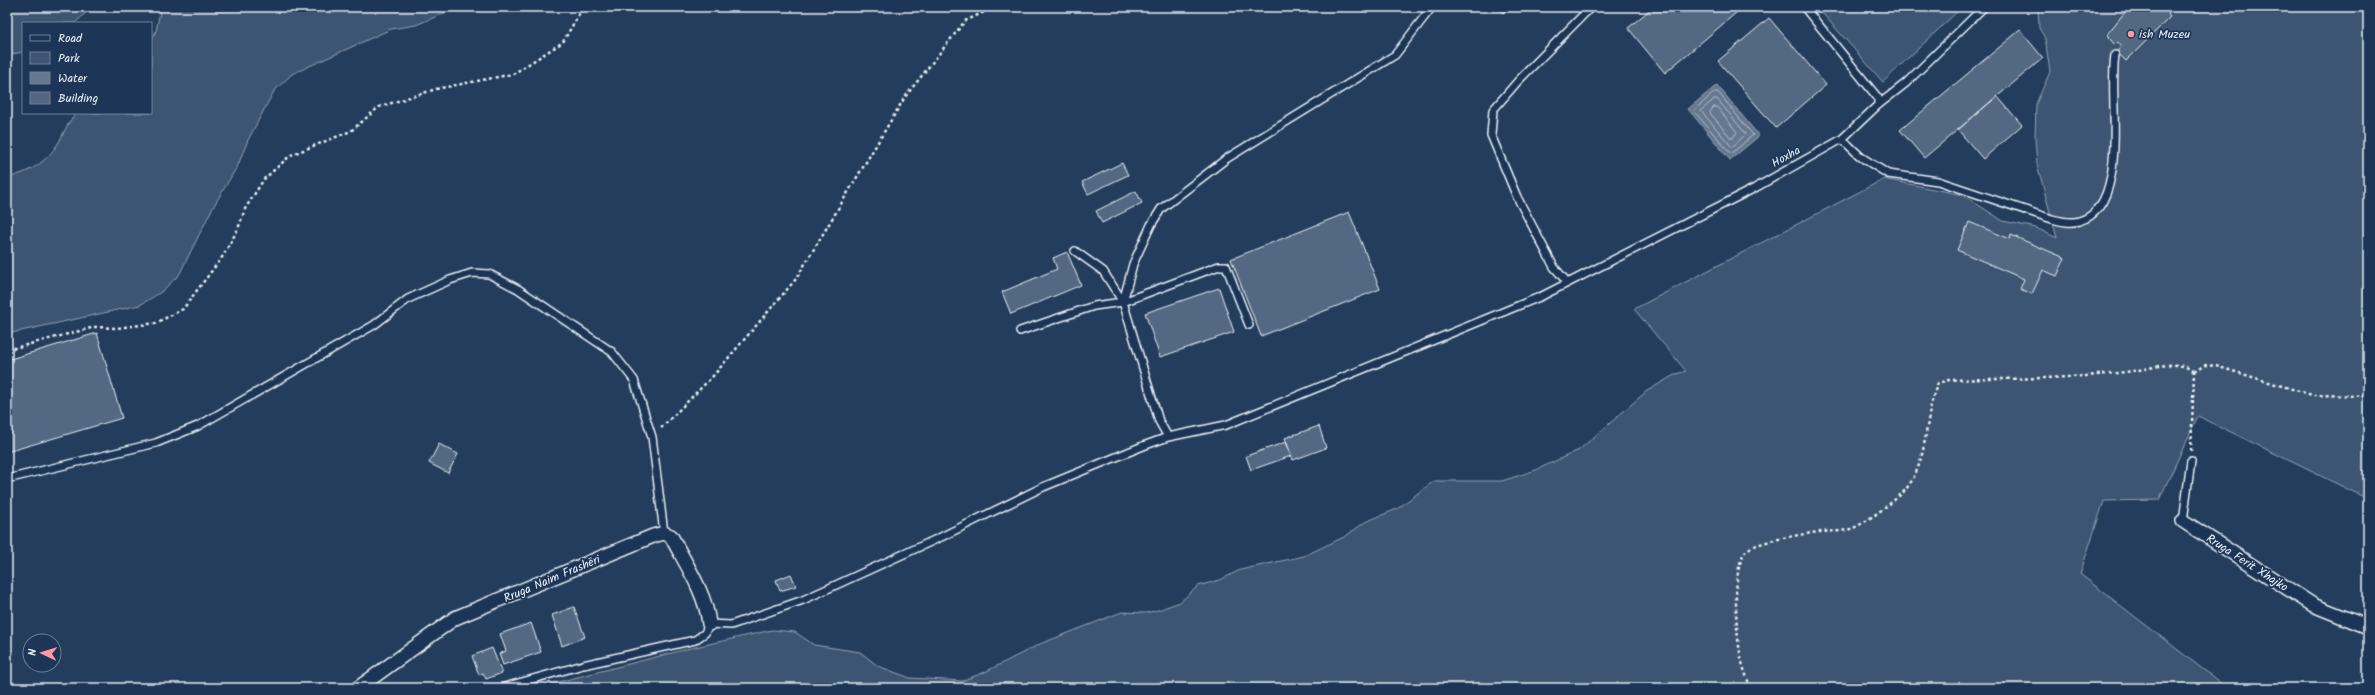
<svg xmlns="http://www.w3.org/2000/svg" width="2375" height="695" viewBox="0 0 2375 695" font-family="Kalam,sans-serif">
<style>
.green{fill:#3e5472;stroke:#93a2b5}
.water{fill:#657890;stroke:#99a8ba}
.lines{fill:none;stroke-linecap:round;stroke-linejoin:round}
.shore{stroke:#b4c1ce;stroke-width:1}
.building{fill:#536782;stroke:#e8f1f8}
.lane-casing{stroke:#e8f1f8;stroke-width:10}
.street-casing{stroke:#e8f1f8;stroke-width:16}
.path{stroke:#e8f1f8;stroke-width:2.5;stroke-dasharray:3 3;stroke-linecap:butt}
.lane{stroke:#1d3557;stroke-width:7}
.street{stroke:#1d3557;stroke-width:13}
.poi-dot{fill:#ff9aa2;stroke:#1d3557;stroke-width:1.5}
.labels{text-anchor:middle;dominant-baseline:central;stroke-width:3.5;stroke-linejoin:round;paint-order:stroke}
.poi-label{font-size:12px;fill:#e8f1f8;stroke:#1d3557;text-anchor:start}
.street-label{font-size:12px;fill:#e8f1f8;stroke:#1d3557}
</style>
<rect width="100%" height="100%" fill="#253d5d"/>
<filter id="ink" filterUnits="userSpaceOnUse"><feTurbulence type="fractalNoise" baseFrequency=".025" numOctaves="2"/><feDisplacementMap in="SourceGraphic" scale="8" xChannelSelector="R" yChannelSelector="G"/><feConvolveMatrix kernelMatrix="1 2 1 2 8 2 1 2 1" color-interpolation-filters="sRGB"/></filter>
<g filter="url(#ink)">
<path class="green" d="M8,7H92L75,23H23V52L7,55Z
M161,7H459L416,25L391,29L292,74L274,91L248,140L238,165L212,209L179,275L161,292L140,305L7,334V178C30,172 46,163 59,142C65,131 68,121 77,113H151V41L156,31Z
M1817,7H1962L1883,82Z
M2038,7H2368V499L2198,416L2159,500L2104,501L2080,574L2227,688H535L691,648L772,630L795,632L814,645L860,652L878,666L910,678L962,681L985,672L1040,644L1122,612L1146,613L1158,610L1180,602L1198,586L1220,580L1240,570L1304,556L1346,536L1365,522L1397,509L1434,481H1502L1536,470L1579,450L1647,391L1676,374L1686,371L1634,309L1884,179L1963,195L2003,221L2036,228L2057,238L2037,164L2035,138L2036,104L2050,72L2045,38L2039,28Z"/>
<path class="water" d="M1717,85L1759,136L1730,160L1688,109Z"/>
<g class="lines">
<path class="shore" d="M1715,92H1718L1753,135L1731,154L1694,111Z
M1715,99H1717L1746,134L1732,147L1701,111Z
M1714,107H1717L1737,132L1733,138H1731L1710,113Z"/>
</g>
<path class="building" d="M1497,7H1509L1503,13Z
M1653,7H1743L1665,73L1628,28Z
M2129,7H2175L2168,14L2170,17L2126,61L2117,52L2121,46L2118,42L2115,45L2110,39L2108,33Z
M1769,18L1826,85L1776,128L1718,61Z
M2020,30L2043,58L1924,158L1900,130Z
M1997,96L2022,125L1983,159L1958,130Z
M1122,163L1128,175L1088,194L1082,182Z
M1136,191L1142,203L1102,223L1096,211Z
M1349,212L1380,289L1261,336L1231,259Z
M1969,222L2010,239L2011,235L2065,258L2057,276L2043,270L2032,294L2020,289L2024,279L1957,250Z
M1067,252L1081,285L1011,314L1002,292L1057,269L1053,258Z
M1219,288L1234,332L1160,357L1145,313Z
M97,333L122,418L7,452V360Z
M1319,426L1326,448L1293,460L1285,438Z
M1286,442L1291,456L1251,470L1246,456Z
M439,444L458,454L448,473L429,463Z
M791,574L796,586L780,591L776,580Z
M574,607L585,637L562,646L552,615Z
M531,623L541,652L503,665L499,654L506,651L500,634Z
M492,648L502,673L486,679L483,673L479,675L472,656Z"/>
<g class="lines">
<g class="lane-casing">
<path id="lane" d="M1804,7L1878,98V105
M1842,139L1861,157L1888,174L1938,181L2052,219C2060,221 2070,224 2079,221C2131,208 2108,96 2115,55
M1075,251L1103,271L1123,302
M1567,282L1554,267L1517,197L1491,135L1493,110L1518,81L1591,7
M1020,331L1094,306L1123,302L1219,266H1226L1249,325
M1168,437L1159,421L1123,302L1133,264L1151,225L1161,209L1226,159L1395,55L1432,7
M7,479L156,443L198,426L374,325L408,299L450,280L472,273L489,274L518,289L612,352L634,380L652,437L664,533
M2183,521L2191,461
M501,688L583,665L695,640L705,633L709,624L731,625L803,600L941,537L1043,487L1143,446L1168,437L1226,425L1542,296L1755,188L1842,139L1878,105L1906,83L1984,7"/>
</g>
<g class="street-casing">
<path id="street" d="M2183,521L2313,605L2368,627
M358,688L455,618L653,536L664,533L671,536C685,563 706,593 709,624"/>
</g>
<path class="path" d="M7,350L95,327L117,328L156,323L183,309L223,256L238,229L245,209L264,179L291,155L351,131L379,107L436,89L513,74L563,42L583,7
M2194,372L2205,365L2216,366L2312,395L2368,396
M661,428L713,376L796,279L905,97L965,21L995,7
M2191,451L2194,372
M1750,688C1748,679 1744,671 1742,662C1736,639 1731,571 1745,552C1752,542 1807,533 1820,532C1831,531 1843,532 1853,528C1863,525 1900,497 1906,489C1930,459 1923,417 1938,383L1949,380C2012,378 2076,380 2139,370C2157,367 2179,359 2194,372"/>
<use href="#lane" class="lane"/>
<use href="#street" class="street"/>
</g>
</g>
<circle class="poi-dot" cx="2131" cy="34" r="4"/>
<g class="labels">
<g class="poi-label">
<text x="2139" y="34">ish Muzeu</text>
</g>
<g class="street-label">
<text transform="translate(1786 157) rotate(-29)">Hoxha</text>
<text transform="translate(2247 563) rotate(33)">Rruga Ferit Xhajko</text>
<text transform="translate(552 579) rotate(-23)">Rruga Naim Frashëri</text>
</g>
</g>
<rect width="2375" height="695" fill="none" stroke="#1d3557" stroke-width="24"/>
<rect x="12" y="12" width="2351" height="671" fill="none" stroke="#e8f1f8" stroke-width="1.5" filter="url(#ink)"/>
<rect x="22" y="22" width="130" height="92" fill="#1d3557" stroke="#6e8097"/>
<rect x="30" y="35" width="20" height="6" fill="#1d3557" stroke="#6e8097"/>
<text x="58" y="42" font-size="12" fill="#e8f1f8">Road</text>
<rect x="30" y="52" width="20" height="12" fill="#3e5472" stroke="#6e8097"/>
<text x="58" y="62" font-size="12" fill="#e8f1f8">Park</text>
<rect x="30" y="72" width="20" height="12" fill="#657890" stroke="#6e8097"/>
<text x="58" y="82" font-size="12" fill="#e8f1f8">Water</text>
<rect x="30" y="92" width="20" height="12" fill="#536782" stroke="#6e8097"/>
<text x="58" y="102" font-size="12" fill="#e8f1f8">Building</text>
<g transform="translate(42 653) rotate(274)"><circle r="19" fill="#1d3557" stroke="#6e8097"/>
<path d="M0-3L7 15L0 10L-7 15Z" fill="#ff9aa2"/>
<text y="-6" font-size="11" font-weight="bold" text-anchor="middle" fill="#e8f1f8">N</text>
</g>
</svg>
